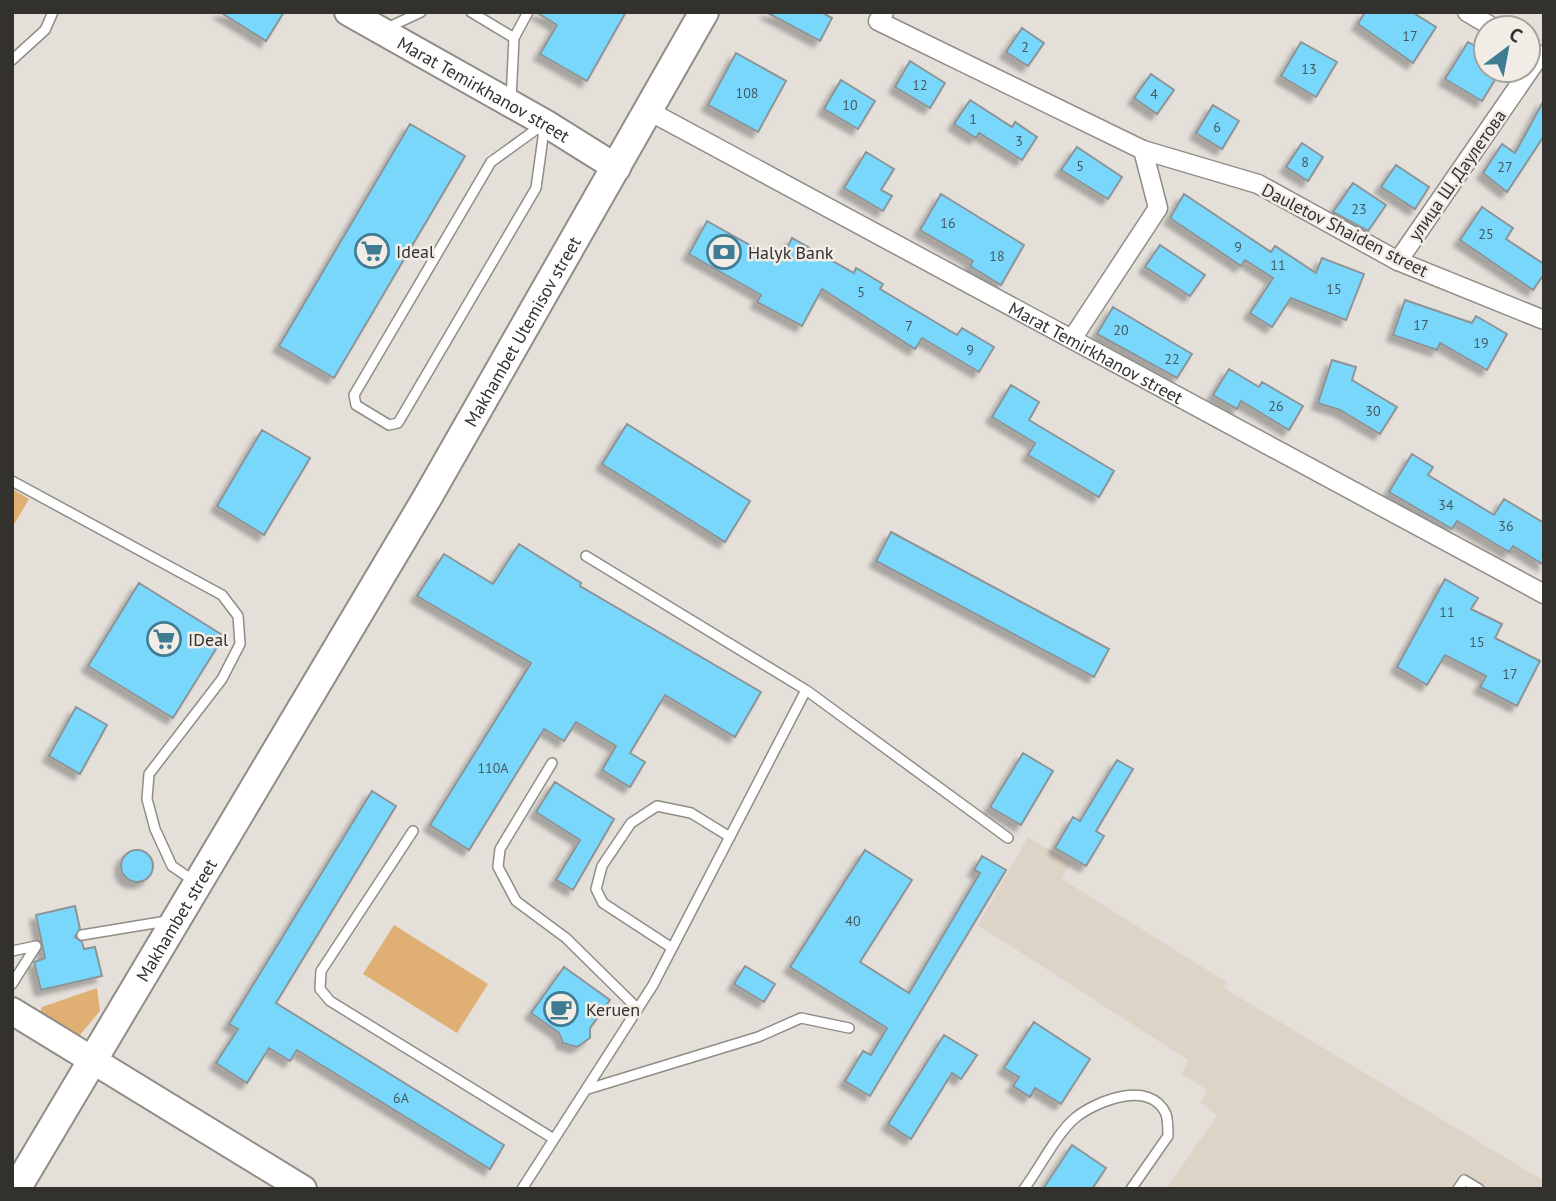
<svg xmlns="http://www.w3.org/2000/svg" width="1556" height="1201" viewBox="0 0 1556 1201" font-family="'PT Sans',sans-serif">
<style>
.built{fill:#ded3c7}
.green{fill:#dfaf74}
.building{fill:#79d7fb;stroke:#8d9497;stroke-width:2;filter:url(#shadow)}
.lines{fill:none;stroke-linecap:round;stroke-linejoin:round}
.lane-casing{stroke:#908c86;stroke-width:12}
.street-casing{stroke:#908c86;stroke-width:21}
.secondary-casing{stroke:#908c86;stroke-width:30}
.primary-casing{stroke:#908c86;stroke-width:32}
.lane{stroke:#fff;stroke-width:9}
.street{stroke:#fff;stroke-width:18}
.secondary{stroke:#fff;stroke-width:26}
.primary{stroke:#fff;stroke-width:28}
.labels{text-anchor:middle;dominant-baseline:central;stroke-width:5;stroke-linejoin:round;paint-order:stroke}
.number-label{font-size:14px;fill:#445a61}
.street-label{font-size:18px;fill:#33312e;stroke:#f1ece6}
.poi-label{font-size:18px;fill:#33312e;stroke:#f1ece6;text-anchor:start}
</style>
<defs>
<filter id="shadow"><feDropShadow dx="-6" dy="6" stdDeviation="2" flood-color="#0004"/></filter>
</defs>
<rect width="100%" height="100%" fill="#e4dfd9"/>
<path class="built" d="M1028,837L1071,863L1062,879L1226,982L1224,988L1544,1181V1189H1166L1217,1116L1200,1102L1207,1090L1182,1074L1188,1060L978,925Z"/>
<path class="green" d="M12,489L29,499L12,528Z
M394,925L488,984L457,1033L363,974Z
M97,988L100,1011L79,1036L39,1015L42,1007Z"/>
<path class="building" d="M220,12H284L266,41Z
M536,12H626L587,81L540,54L557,25Z
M766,12H821L832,18L820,41Z
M1365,12H1412L1436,27L1413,63L1358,24Z
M1022,28L1044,43L1028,66L1006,52Z
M1301,42L1337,62L1316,97L1281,76Z
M1468,42L1486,52V70H1501L1482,101L1445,79Z
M736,53L786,81L758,132L708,105Z
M910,61L945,83L930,108L895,87Z
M1151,74L1174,90L1157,114L1134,98Z
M841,80L875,101L858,129L824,109Z
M970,100L1012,127L1015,122L1037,137L1022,160L979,133L976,138L954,124Z
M1544,100V136L1507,192L1483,173L1502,144L1515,153Z
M1213,105L1239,121L1222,149L1196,133Z
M410,124L465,156L334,378L279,346Z
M1302,143L1323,157L1308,181L1286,167Z
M1077,147L1122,177L1108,199L1061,170Z
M866,152L894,169L881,190L892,196L883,211L844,188Z
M1396,165L1429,187L1415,209L1381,187Z
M1353,183L1386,205L1368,231L1333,212Z
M941,194L1024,245L1001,285L970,266L973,261L920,230Z
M1184,194L1271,252L1275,246L1316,273L1322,258L1364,274L1346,320L1291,298L1272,327L1250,313L1273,278L1245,260L1241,266L1170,218Z
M1482,207L1513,228L1506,239L1544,264V274L1533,290L1460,240Z
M707,221L780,262L792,238L854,273L856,268L883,284L880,289L957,335L962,328L994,347L979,372L922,338L915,349L822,289L802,326L757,302L761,295L689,254Z
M1160,245L1205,275L1190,296L1145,267Z
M1405,300L1472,323L1476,316L1507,334L1487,370L1440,343L1437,350L1393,335Z
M1113,307L1192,354L1177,378L1097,334Z
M1332,360L1356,367L1352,380L1397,407L1380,434L1340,410L1318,403Z
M1229,369L1259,387L1262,382L1303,406L1289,430L1241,401L1237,409L1213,395Z
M1011,385L1039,402L1029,420L1114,471L1099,497L1028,455L1035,443L992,417Z
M627,424L750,501L725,542L602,464Z
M262,430L310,458L264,535L217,506Z
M1412,454L1433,467L1428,475L1494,515L1504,499L1544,523V565L1513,546L1509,552L1457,521L1452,529L1389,492Z
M891,532L1109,649L1094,677L876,561Z
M519,544L581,583L580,586L761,692L735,737L665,695L630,753L645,762L630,787L602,770L616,746L576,722L564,741L544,729L469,850L430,825L531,663L417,596L444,554L493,584Z
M1445,579L1478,598L1471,609L1502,624L1495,638L1540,661L1517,706L1480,687L1486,676L1445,655L1427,685L1397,667Z
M139,583L224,636L173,718L88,666Z
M76,707L107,725L80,774L49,756Z
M1023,753L1053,771L1021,825L990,807Z
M1117,760L1133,769L1096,831L1104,836L1086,866L1055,848L1073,817L1080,821Z
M555,782L614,819L573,890L556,880L580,840L536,812Z
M372,791L396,806L276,1003L504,1145L490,1169L297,1050L290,1061L269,1048L247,1083L216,1063L238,1029L229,1024Z
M865,850L912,880L860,962L909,993L980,873L974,870L982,856L1006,870L870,1096L845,1081L863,1051L871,1055L887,1028L790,967Z
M121 866a16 16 0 1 1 32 0a16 16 0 1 1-32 0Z
M75,906L80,929L75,937L82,942L84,949L95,947L102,976L41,990L34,962L45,958L36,915Z
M745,966L775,984L764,1002L734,984Z
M564,967L610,1000L590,1028V1038L577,1047L563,1043L559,1033L531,1013Z
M1034,1022L1090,1059L1061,1104L1035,1088L1030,1097L1013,1086L1019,1077L1004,1068Z
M944,1035L977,1055L961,1079L952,1073L911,1139L888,1124Z
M1072,1145L1106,1168L1092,1189H1043Z"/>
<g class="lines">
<g class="lane-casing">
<path id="lane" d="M471,12L514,38L511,100
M387,28L421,12
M514,38L528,12
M12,60L45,30L53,12
M545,123L536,188L398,423L389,425L356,405L354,395L491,162Z
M12,481L222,595L238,616L240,644L222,679L149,774L147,799L155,829L172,866L194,881
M806,690L1008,838
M552,763L500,849L498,867L516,901L566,938L638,1009
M413,831L321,971L320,989L330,1001L554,1139
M82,935L167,921
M672,948L603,903L596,889L602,866L631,823L657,806L691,813L730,837
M12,951L36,946
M12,984L36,946
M588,1089L758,1037L801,1018L849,1028
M522,1189L653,985L806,690L586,556
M1024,1189C1039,1169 1057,1133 1075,1118C1096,1101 1150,1079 1166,1114C1168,1120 1168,1130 1168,1136L1131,1189
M1458,1189L1464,1180L1479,1189"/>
</g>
<g class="street-casing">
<g id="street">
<path d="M884,12L878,21L1143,150L1258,184L1398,261L1544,320"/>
<path d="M1467,12L1494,28"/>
<path id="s1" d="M649,111L1544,594"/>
<path d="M1398,261L1540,55"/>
<path d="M1072,339L1158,208L1143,150"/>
</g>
</g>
<g class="secondary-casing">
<g id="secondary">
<path id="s2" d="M348,12L545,123L617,168"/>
<path d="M12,1011L303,1189"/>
</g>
</g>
<g class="primary-casing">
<g id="primary">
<path id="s3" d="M16,1189L427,498L704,12"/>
</g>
</g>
<use href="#lane" class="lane"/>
<use href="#street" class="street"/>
<use href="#secondary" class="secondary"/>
<use href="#primary" class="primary"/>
</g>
<defs>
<g id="supermarket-ring" transform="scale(1.75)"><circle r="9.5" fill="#f1ece6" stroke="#3f7b92" stroke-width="1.5"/><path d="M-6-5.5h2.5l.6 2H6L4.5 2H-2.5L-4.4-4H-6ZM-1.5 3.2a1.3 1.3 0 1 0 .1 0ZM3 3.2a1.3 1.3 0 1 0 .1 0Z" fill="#3f7b92"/></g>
<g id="bank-ring" transform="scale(1.75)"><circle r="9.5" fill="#f1ece6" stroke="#3f7b92" stroke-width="1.5"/><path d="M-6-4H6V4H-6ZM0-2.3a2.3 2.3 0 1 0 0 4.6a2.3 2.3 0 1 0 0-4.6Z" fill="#3f7b92"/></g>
<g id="cafe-ring" transform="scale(1.75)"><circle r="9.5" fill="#f1ece6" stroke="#3f7b92" stroke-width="1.5"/><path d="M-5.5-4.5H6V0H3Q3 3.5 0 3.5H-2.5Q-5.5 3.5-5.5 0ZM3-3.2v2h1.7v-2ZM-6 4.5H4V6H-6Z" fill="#3f7b92"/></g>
</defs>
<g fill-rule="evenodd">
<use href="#supermarket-ring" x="372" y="251"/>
<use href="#bank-ring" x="724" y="252"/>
<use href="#supermarket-ring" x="164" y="639"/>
<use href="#cafe-ring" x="561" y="1009"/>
</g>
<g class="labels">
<g class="number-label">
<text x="1410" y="36">17</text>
<text x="1025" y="47">2</text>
<text x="1309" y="69">13</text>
<text x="920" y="85">12</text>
<text x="747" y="93">108</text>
<text x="1154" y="94">4</text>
<text x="850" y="105">10</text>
<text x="973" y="119">1</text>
<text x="1217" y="127">6</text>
<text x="1019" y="141">3</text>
<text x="1305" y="162">8</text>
<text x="1080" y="166">5</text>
<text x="1505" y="167">27</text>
<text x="1359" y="209">23</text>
<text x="948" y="223">16</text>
<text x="1486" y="234">25</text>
<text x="1238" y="247">9</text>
<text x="997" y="256">18</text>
<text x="1278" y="265">11</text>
<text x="1334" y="289">15</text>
<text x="861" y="292">5</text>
<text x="1421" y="325">17</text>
<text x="909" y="326">7</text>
<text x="1121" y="330">20</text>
<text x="1481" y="343">19</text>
<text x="970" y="350">9</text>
<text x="1172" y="359">22</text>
<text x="1276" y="406">26</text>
<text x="1373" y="411">30</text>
<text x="1446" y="505">34</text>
<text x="1506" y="526">36</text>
<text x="1447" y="612">11</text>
<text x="1477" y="642">15</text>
<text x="1510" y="674">17</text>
<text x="493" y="768">110А</text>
<text x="853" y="921">40</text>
<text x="401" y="1098">6А</text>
</g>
<g class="street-label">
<text stroke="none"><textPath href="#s2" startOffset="156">Marat Temirkhanov street</textPath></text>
<text transform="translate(1457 175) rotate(-55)">улица Ш. Даулетова</text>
<text transform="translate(1345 230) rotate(27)">Dauletov Shaiden street</text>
<text stroke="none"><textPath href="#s3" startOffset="996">Makhambet Utemisov street</textPath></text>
<text stroke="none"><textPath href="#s1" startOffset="508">Marat Temirkhanov street</textPath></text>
<text stroke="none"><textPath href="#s3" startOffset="313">Makhambet street</textPath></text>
</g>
<g class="poi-label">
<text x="396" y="251">Ideal</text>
<text x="748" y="252">Halyk Bank</text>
<text x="188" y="639">IDeal</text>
<text x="586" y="1009">Keruen</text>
</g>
</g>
<rect width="1556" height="1201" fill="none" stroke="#33312e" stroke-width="28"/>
<g transform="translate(1507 49) rotate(32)"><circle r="33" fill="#f1ece6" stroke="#a5a19c" stroke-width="2"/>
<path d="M0-5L12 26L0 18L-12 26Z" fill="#3f7b92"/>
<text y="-10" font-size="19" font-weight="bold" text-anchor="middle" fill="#33312e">С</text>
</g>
</svg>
